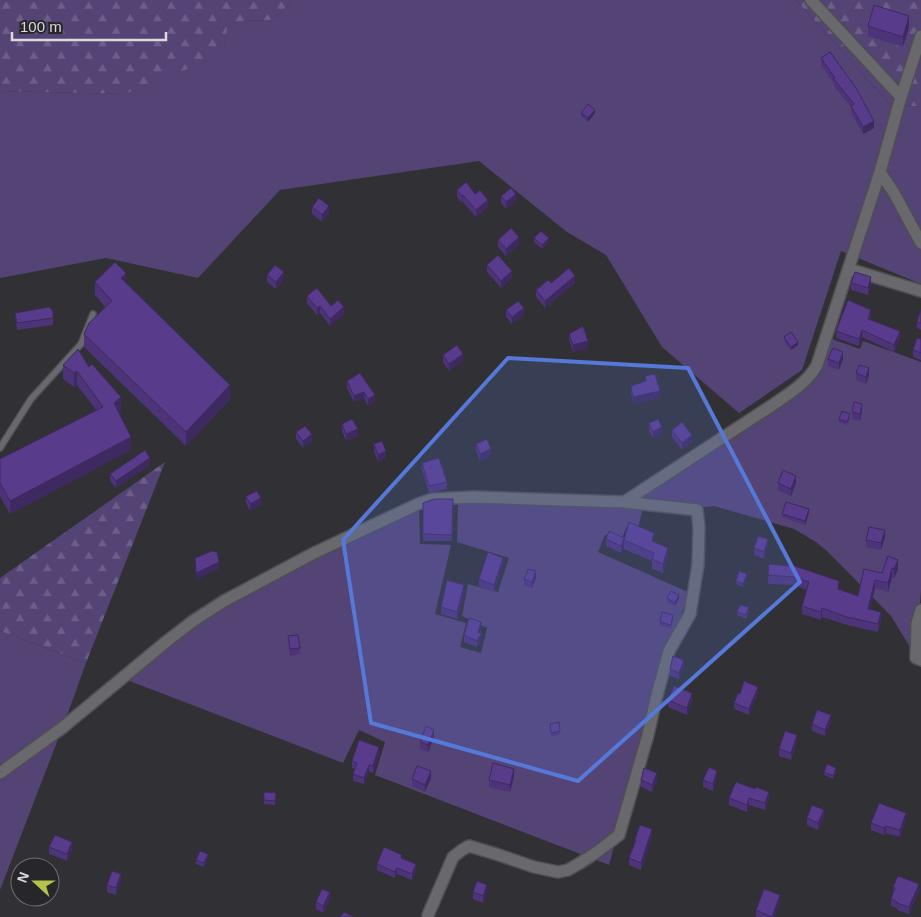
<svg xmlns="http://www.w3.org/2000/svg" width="921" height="917" viewBox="0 0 921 917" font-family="Arial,sans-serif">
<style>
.grass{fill:#544375}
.forest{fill:url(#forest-firs)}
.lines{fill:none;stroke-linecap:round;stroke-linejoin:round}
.service-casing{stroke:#4f4e51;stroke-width:8}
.minor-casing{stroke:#4f4e51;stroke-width:14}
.service{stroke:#69686c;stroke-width:5.5}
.minor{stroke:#69686c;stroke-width:11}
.wall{fill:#4d3378}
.shaded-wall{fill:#3e2961}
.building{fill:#593b8b;stroke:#3e2961}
.marked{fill:#5678d9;fill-opacity:0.2;stroke:#5678d9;stroke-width:4;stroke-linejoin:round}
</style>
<defs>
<pattern id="forest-firs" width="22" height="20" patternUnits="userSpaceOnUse" patternTransform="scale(1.25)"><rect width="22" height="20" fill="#544375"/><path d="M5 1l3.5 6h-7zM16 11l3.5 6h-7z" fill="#6c5e88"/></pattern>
</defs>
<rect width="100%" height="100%" fill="#313034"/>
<path class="grass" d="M291,0H796L889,103L921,107V284L841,251L802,370L739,413L662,347L606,255L567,232L479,161L280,190L198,278L106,258L0,278V91L125,94L224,49L226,28L239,21L271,20L287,7Z
M829,338L860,349L863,341L921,362V590L916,657L891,616L827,551L816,542L794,529L714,506L697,508L625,502L815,375Z
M458,503L536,504L643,508L638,528L627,526L622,538L605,535L598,552L690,593L658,673L644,735L609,865L375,775L385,742L359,730L343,763L127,680L177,639L228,604L304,564L419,508L420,544L451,545L435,614L466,623L460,647L481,653L487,628L462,616L468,584L498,592L509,558L457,542Z
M0,631L86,663L65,721L0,770Z
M60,734L0,890V779Z"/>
<path class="forest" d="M0,0H291L287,7L271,20L239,21L227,28L224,49L207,61L125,94L0,91Z
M796,0H921V107L889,103Z
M165,462L86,663L0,631V578Z"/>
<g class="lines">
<g class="service-casing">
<path id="service" d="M0,448L31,399L81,344L93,314"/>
</g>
<g class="minor-casing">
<path id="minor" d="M811,0L901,97
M880,172L894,193L921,243
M849,269L921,291
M624,502L774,404C790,393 808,382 817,365L880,172L901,97L921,36
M921,610L917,623L916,658L921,660
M0,773L62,728L167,641L193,621L224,601L314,553L418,504L433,499L473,497L624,502L697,510L699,527L698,565L690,614L669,651L656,699L648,735L619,835L597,852L580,863L568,870L558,872L534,867L496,854L469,846L462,850L453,857L428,915"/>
</g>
<use href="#service" class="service"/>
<use href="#minor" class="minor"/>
</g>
<path class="wall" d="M868,26L909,27L903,47L868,36Z
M821,58L874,128L863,134L851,113V107L834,86V83L821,65Z
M581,113H595L588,122L581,116Z
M457,190L475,194L488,207L476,217L463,202L462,203L457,197Z
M501,196L516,201L506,209L501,203Z
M312,207L329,213L322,222L312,214Z
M534,238L549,241L542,249L534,242Z
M498,240L519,244L506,256L498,247Z
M487,265L512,278L501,288L487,272Z
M267,275L284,279L276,289L267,282Z
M95,282L126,283L230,399L186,446L84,347V334L105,307L95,295Z
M551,283H575L545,308L536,297V290Z
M851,283L871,284L868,295L851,290Z
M307,296L344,314L330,326L320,313L317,315L307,303Z
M506,310L524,315L512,324L506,317Z
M921,310V330L917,328V322Z
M15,313L53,318V325L17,330Z
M871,317L870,320L900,338L894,352L862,337L859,346L836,338V331Z
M569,334L588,348L573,352L569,340Z
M784,337L798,345L791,350L784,341Z
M921,339V360L913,357V350Z
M443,355L463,361L449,371L443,362Z
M828,359H843L839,370L828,366Z
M63,365L89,367L121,411L118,413L131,450L10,514L0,496V459L96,410L77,385L74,387L63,379Z
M360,373L375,401L368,406L364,398L354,402L347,388V381Z
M856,373L869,375L866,384L856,380Z
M645,376L660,398L633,404L631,393V386L645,382Z
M862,410L860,421L852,419V412Z
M850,418L847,425L839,422V419Z
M649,423L662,434L653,438L649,430Z
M342,424L358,436L346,441L342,431Z
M672,430L692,442L682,450L672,437Z
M296,432L312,441L303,448L296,439Z
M374,444L386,458L378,462L374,451Z
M476,444L491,456L480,461L476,451Z
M422,463L447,482V489L429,493L422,470Z
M150,465L116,488L110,481V474Z
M778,483H796L791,496L778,490Z
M246,496L261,505L250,511L246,503Z
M453,499L452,541H423V503Z
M809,513L805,525L782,517V514Z
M885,537L881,550L866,547V540Z
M606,539L624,545L621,553L606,546Z
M624,540L654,542L668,557L663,573L652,569V561L624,549Z
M768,546L764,559L754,555V548Z
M888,556L898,569L894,578L892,577L888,592L875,588L870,609L881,620L878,632L847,625L822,617L821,620L802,614V606L807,590L793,585L768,584L769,564L858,596L882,573Z
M503,564L494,592L479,586V579Z
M747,577L743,587L736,584V581Z
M536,578L532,588L524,586V579Z
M464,592L457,619L441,614V607Z
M667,598L679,599L675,606L667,602Z
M749,611L746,619L737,615V612Z
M673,618L671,628L660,626V622Z
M481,629L480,633L482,640L477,647L464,642V635Z
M288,636L300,648V654L290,656Z
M684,667L679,679L670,676V669Z
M758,693L749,715L734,709V703L740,694Z
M668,700H692L687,715L668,707Z
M831,722L825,736L812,731V724Z
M550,724L560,731V735L551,736Z
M434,737L428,752L420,749V742Z
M797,742L791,760L779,756V749Z
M379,754L373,773L369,771L364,784L353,781V774L355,769L352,768V761Z
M836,771L833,779L824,775V772Z
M514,776L510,792L489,787V780Z
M431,778L425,792L412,786V779Z
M717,778L713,791L703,787V780Z
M641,780H657L652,792L641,787Z
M736,782L769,798L765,810L749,805L747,812L729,805V798Z
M264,792L276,793L275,805L264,804Z
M824,817L818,830L807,825V818Z
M906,820L900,837L886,833L884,835L871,830V823Z
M652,836L641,870L629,865V858L635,842V839Z
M49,847L72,849L67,861L49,854Z
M208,858L204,867L196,864V860Z
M402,859L416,870L412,880L397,874L395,878L377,870V864Z
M121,881L116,895L107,892V885Z
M893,887L919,891L909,914L897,910V908L891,906V899L893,892Z
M473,892H487L483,903L473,899Z
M330,899L323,913L316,909V902Z
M780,902L774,917H756V910Z"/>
<path class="shaded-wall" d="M909,16V27L903,47V37Z
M595,110V113L588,122V118Z
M874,121V128L863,134V127Z
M516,194V201L506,209V202Z
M463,195V202L462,203V196Z
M488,200V207L476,217V210Z
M329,206V213L322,222V215Z
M519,237V244L506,256V249Z
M549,238V241L542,249V245Z
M512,271V278L501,288V281Z
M284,272V279L276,289V282Z
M126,273V287L121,278Z
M575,276V283L545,308V301Z
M871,277V284L868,295V288Z
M320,306V313L317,315V308Z
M344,307V314L330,326V319Z
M524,308V315L512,324V317Z
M871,310V317L868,326V319Z
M862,330V337L859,346V339Z
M900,331V338L894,352V345Z
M588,341V348L573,352V345Z
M798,342V345L791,350V347Z
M843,352V359L839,370V363Z
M463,354V361L449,371V364Z
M869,368V375L866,384V377Z
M77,371V385L74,387V373Z
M230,385V399L186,446V432Z
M660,391V398L633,404V397Z
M364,392V398L354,402V396Z
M375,395V401L368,406V399Z
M121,397V411L114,417V403Z
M862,404V410L860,421V414Z
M662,427V434L653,438V432Z
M358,429V436L346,441V434Z
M312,434V441L303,448V441Z
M692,435V442L682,450V443Z
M131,437V450L10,514V501Z
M491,449V456L480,461V454Z
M386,451V458L378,462V455Z
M150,458V465L116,488V481Z
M796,476V483L791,496V489Z
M261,498V505L250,511V504Z
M809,509V513L805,525V521Z
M885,530V537L881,550V543Z
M624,538V545L621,553V546Z
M768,539V546L764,559V552Z
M668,548V557L663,573V564Z
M503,558V564L494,592V585Z
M898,560V569L894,578V569Z
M219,562V569L196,580V573Z
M892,568V577L888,592V583Z
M536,571V578L532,588V582Z
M747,574V577L743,587V584Z
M875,580V588L868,617V609Z
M464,585V592L457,619V612Z
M679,595V599L675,606V603Z
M822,608V617L821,620V612Z
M881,612V620L878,632V624Z
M481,622V629L478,639V632Z
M482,633V640L477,647V641Z
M684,660V667L679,679V673Z
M758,687V693L749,715V709Z
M692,693V700L687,715V708Z
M831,715V722L825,736V730Z
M434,730V737L428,752V745Z
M797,735V742L791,760V753Z
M379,747V754L373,773V766Z
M369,765V771L364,784V778Z
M514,769V776L510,792V785Z
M431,771V778L425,792V785Z
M717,771V778L713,791V784Z
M657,773V780L652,792V785Z
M769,792V798L765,810V803Z
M749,798V805L747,812V805Z
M824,810V817L818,830V823Z
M906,813V820L900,837V830Z
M886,826V833L884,835V828Z
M652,829V836L641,870V863Z
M72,842V849L67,861V854Z
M208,854V858L204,867V863Z
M416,864V870L412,880V874Z
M397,868V874L395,878V872Z
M121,874V881L116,895V888Z
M919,884V891L909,914V907Z
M487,885V892L483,903V896Z
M330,892V899L323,913V906Z
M780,895V902L774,917H772Z"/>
<path class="building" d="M874,5L909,16L903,37L868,26Z
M830,52L856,88L874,121L863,127L851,106L854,104L834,79L835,78L821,58Z
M588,104L595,110L588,118L581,113Z
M466,182L475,194L480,190L488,200L476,210L463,195L462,196L457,190Z
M511,188L516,194L506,202L501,196Z
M319,198L329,206L322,215L312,207Z
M511,228L519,237L506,249L498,240Z
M541,231L549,238L542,245L534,238Z
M498,255L512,271L501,281L487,265Z
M115,262L126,273L121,278L230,385L186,432L84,334L89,323L112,301L95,282Z
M275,265L284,272L276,282L267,275Z
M569,268L575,276L545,301L536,290L548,280L551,283Z
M855,272L871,277L868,288L851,283Z
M317,288L331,306L338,300L344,307L330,319L320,306L317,308L307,296Z
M848,300L871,310L868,319L900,331L894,345L862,330L859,339L836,331Z
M518,301L524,308L512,317L506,310Z
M50,307L53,312V318L17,323L15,313Z
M921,310V323L917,322Z
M583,326L588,341L573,345L569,334Z
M791,332L798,342L791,347L784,337Z
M917,338L921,339V353L913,350Z
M457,345L463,354L449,364L443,355Z
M833,348L843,352L839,363L828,359Z
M78,349L89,367L92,364L121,397L114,403L131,437L10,501L0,483V459L103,407L77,371L74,373L63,365Z
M859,365L869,368L866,377L856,373Z
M360,373L375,395L368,399L364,392L354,396L347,381Z
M655,374L660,391L633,397L631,386L646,381L645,376Z
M854,402L862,404L860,414L852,412Z
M842,411L850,414L847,422L839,419Z
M352,419L358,429L346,434L342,424Z
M658,419L662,427L653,432L649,423Z
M682,422L692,435L682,443L672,430Z
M305,426L312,434L303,441L296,432Z
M487,439L491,449L480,454L476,444Z
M382,441L386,451L378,455L374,444Z
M145,450L150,458L116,481L110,474Z
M439,458L447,482L429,486L422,463Z
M783,470L796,476L791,489L778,483Z
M257,491L261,498L250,504L246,496Z
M434,499H453L452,535L423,534V503Z
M786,502L809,509L805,521L782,514Z
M629,522L654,533L652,541L668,548L663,564L652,559L654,553L624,540Z
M869,527L885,530L881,543L866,540Z
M609,531L624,538L621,546L606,539Z
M758,536L768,539L764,552L754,548Z
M212,551L217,552L219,562L196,573L195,558Z
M488,552L503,558L494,585L479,579Z
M888,556L898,560L894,569L892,568L888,583L875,580L868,609L881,612L878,624L847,617L822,608L821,612L802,606L809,582L793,577L768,575L769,564L789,566V564L839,581L838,589L858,596L864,569L882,573Z
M528,569L536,571L532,582L524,579Z
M739,571L747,574L743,584L736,581Z
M447,580L464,585L457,612L441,607Z
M671,591L679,595L675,603L667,598Z
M740,605L749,607L746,615L737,612Z
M662,612L673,615L671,625L660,622Z
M469,618L481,622L478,632L482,633L477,641L464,635Z
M298,635L300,648L290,649L288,636Z
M673,656L684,660L679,673L670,669Z
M744,681L758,687L749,709L734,703L738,693L740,694Z
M674,686L692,693L687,708L668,700Z
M817,710L831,715L825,730L812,724Z
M559,722L560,731L551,733L550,724Z
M426,726L434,730L428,745L420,742Z
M785,731L797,735L791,753L779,749Z
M359,740L379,747L373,766L369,765L364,778L353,774L357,763L352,761Z
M493,763L514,769L510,785L489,780Z
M827,764L836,768L833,776L824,772Z
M417,766L431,771L425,785L412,779Z
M709,767L717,771L713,784L703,780Z
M644,768L657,773L652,785L641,780Z
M736,782L755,789L756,787L769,792L765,803L749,798L747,805L729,798Z
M264,792L276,793L275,801L264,800Z
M879,803L906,813L900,830L886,826L884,828L871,823Z
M812,805L824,810L818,823L807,818Z
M640,825L652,829L641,863L629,858L636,840L635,839Z
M55,835L72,842L67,854L49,847Z
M384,847L402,855L401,858L416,864L412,874L397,868L395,872L377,864Z
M200,851L208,854L204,863L196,860Z
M112,871L121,874L116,888L107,885Z
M898,876L919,884L909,907L897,903V902L891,899L895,888L893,887Z
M477,881L487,885L483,896L473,892Z
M322,889L330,892L323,906L316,902Z
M764,889L780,895L772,917L756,910Z
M344,912L354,917H340Z"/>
<path class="marked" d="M508,358L688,368L800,582L578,781L371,723L343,540Z"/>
<g transform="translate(35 882) rotate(291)"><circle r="24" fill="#27262a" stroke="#6f6e71"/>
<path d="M0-4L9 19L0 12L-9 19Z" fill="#b5c249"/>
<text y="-8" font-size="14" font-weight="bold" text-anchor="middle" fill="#dad9db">N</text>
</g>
<path d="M12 32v8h154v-8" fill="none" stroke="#dad9db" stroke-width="2.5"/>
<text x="20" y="32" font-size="15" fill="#dad9db" stroke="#27262a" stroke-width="4" paint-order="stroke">100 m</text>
</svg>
